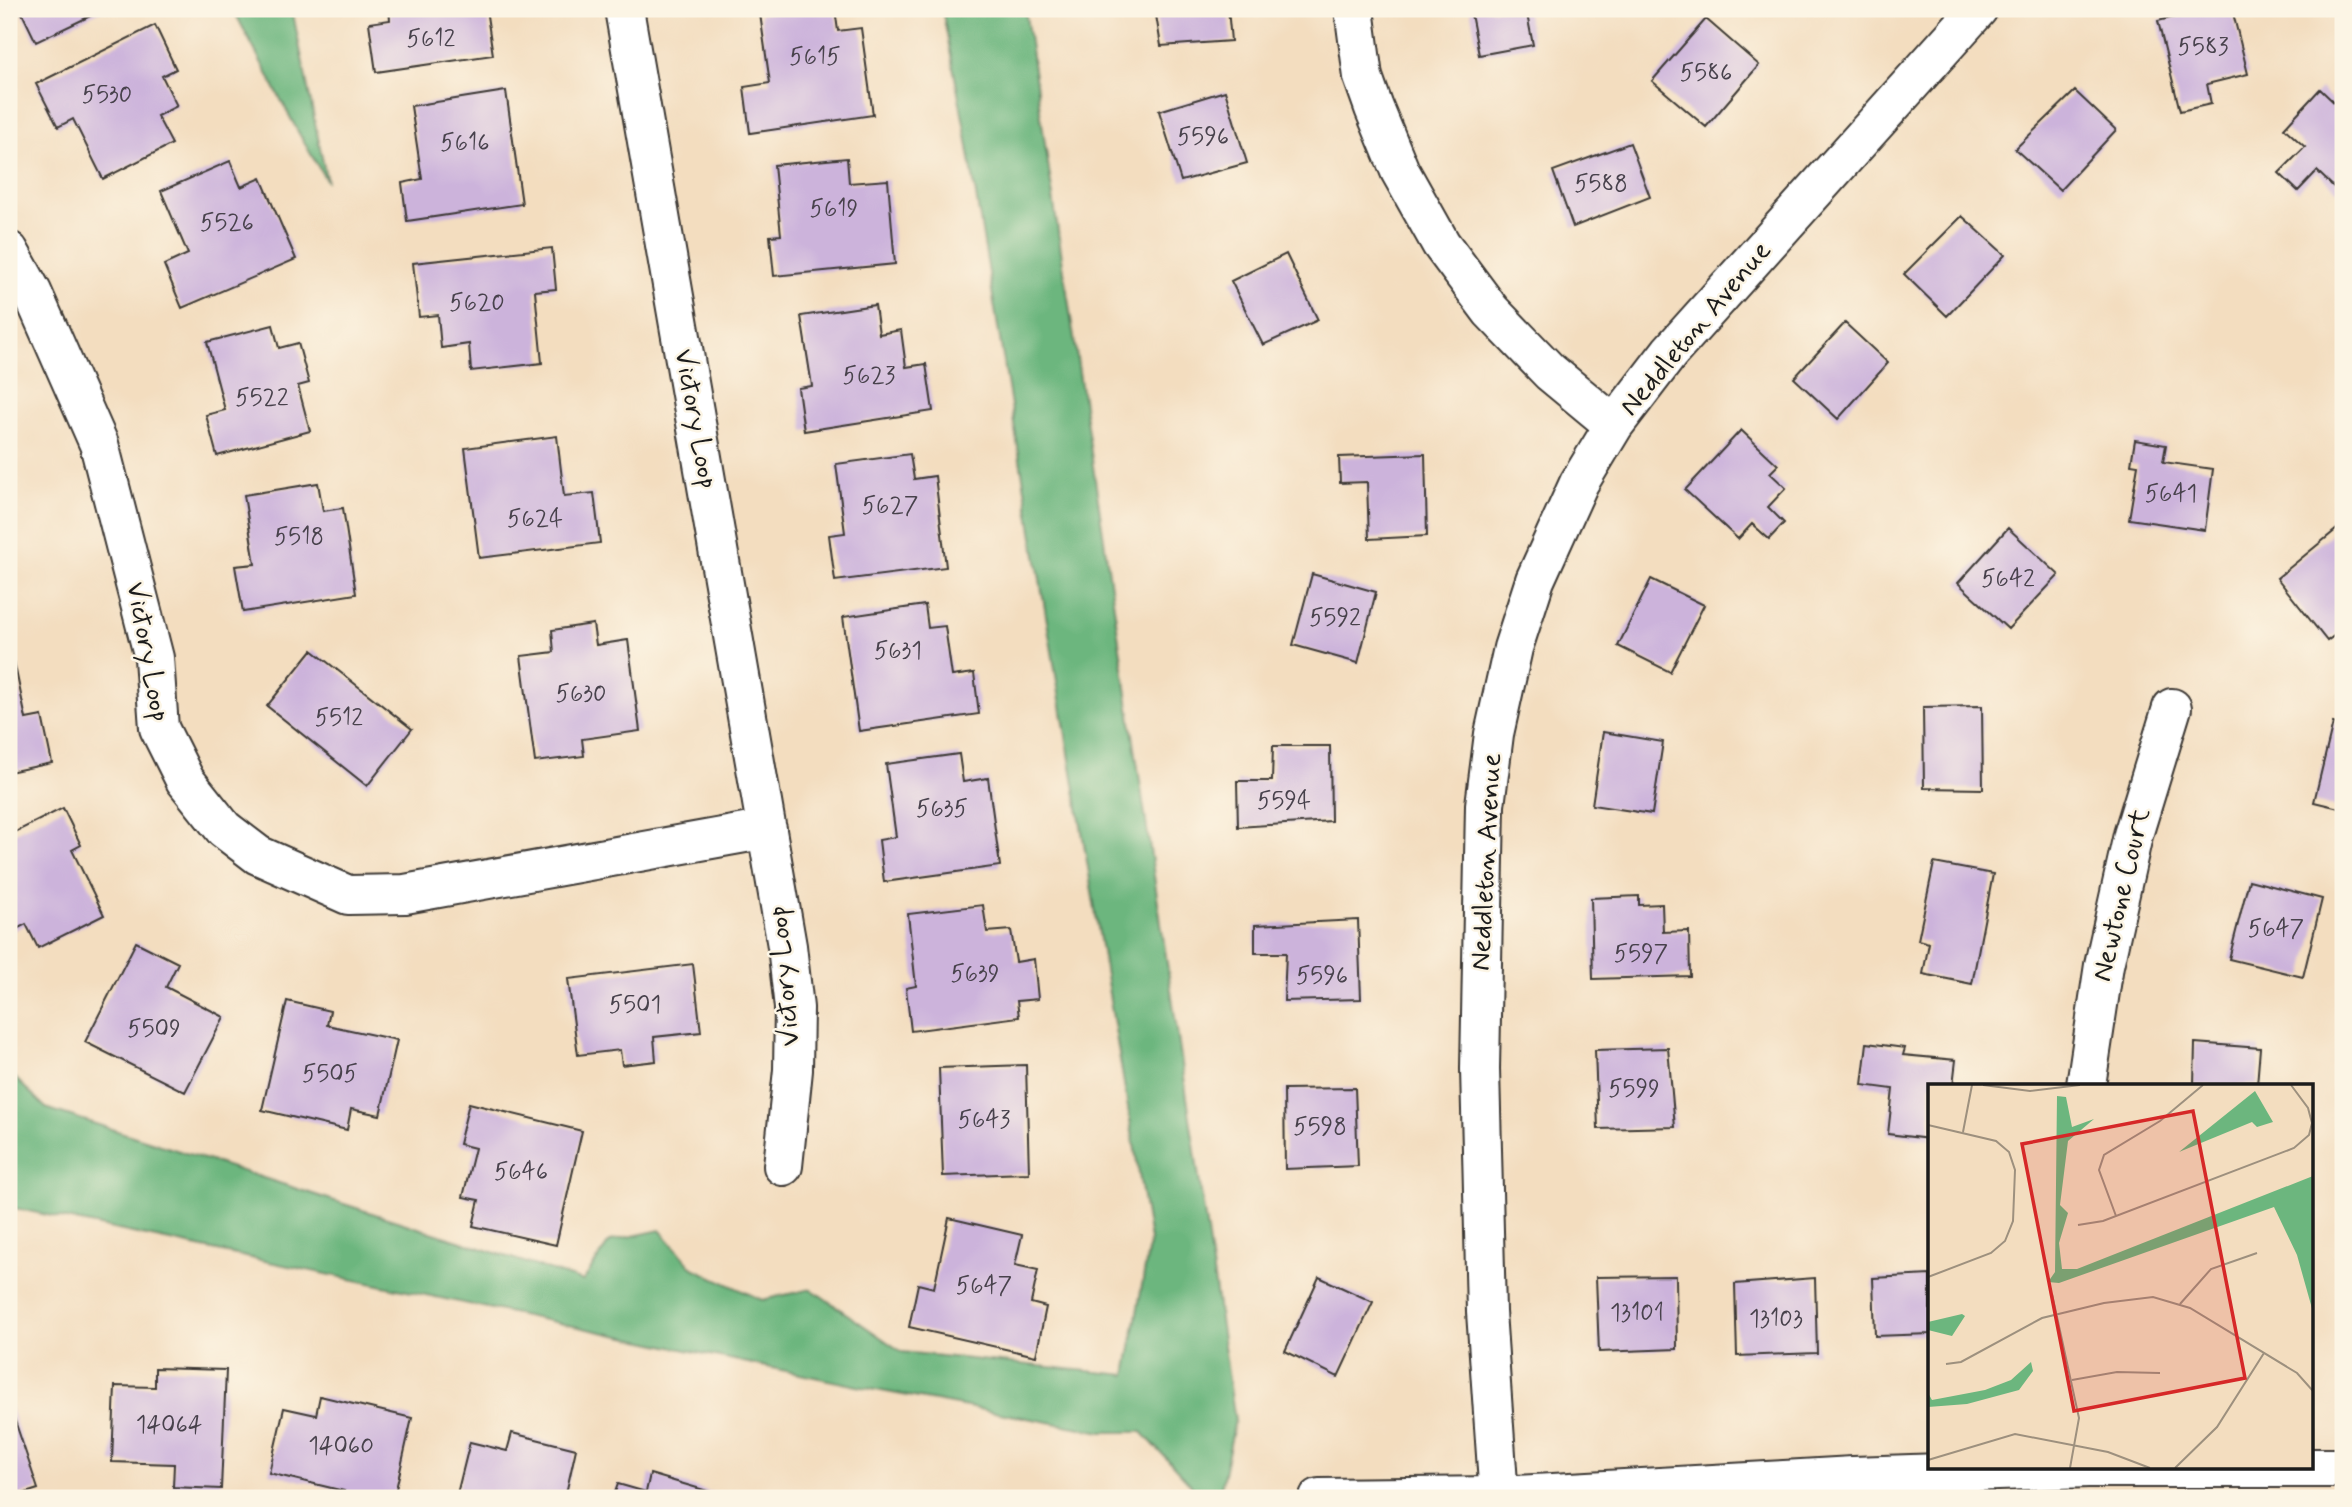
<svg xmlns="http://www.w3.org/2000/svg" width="2352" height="1507" viewBox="0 0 2352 1507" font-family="Mynerve,sans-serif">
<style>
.forest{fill:#6cb67e;stroke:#44694d;stroke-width:2}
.building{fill:#ccb3db}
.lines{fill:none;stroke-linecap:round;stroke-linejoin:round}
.minor-casing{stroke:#3c3934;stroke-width:42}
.minor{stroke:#fff;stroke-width:38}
.labels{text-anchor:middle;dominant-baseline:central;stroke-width:5;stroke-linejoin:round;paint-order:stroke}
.number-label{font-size:24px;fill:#48424c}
.street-label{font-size:28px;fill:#1c1c1c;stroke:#fcf5e5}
.inset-road{fill:none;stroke:#9d907e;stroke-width:2}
.view{fill:#d62828;fill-opacity:0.15;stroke:#d62828;stroke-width:3.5}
.inset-edge{fill:none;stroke:#1c1c1c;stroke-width:3.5}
</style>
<rect width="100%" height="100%" fill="#fcf5e5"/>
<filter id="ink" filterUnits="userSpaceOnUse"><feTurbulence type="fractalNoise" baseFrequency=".0143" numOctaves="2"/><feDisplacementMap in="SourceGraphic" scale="14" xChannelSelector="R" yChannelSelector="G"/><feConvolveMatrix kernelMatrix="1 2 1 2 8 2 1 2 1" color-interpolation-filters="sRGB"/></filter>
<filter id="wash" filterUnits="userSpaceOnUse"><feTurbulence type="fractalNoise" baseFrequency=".00686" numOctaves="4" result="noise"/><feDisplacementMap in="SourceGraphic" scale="28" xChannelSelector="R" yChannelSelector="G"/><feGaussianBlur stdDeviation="1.57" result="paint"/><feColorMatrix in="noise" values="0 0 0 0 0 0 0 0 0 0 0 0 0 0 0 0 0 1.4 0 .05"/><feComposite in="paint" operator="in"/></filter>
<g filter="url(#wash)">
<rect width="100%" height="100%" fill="#f3ddbf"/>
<path class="forest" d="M233,9H292L327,182L297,130Z
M942,9H1025L1235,1420L1219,1498H1203L1142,1432H1102L876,1390L9,1207V1072L46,1108L583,1281L610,1241L660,1230L693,1268L762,1300L811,1289L902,1352L1126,1375L1150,1240L965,129Z"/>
<g id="blocks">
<path class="building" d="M20,9H105L36,42Z
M389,9H486L493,55L376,72L369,23L390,20Z
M794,9H835L838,31L861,28L873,115L750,133L744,87L770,83L760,14Z
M1155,9H1228L1231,41L1161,46Z
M1470,9H1526L1533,45L1479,55Z
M2207,9H2232L2248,74L2207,84L2211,104L2180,111L2158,21Z
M1706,19L1759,65L1706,127L1652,81Z
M155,25L176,69L162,76L177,106L157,116L172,144L103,179L73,119L58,127L36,84Z
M2320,89L2343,111V196L2317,171L2298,191L2279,173L2305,147L2284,128Z
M506,91L522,204L407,221L402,183L422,179L411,106Z
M1225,91L1247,163L1181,181L1159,111Z
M2075,91L2116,130L2060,190L2015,149Z
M1630,143L1650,197L1573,227L1553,171Z
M847,158L849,183L888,180L895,264L774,276L770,236L781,235L774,165Z
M230,161L241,187L261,178L296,259L182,308L164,265L188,254L161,191Z
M1962,216L2005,255L1947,316L1904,274Z
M552,248L556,289L535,291L542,363L471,371L469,344L441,348L438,315L419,317L413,263Z
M1286,254L1318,320L1263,345L1231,281Z
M875,305L879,334L901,330L906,367L926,364L933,411L804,431L798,388L812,386L801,316Z
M1845,323L1888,363L1838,419L1794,378Z
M273,325L279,348L298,343L309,383L298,386L310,431L217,456L206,415L225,410L207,342Z
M1741,430L1778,465L1770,473L1786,488L1768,507L1784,523L1769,539L1752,524L1738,539L1685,490Z
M557,436L564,496L594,493L600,543L479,558L465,448Z
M2135,440L2166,445L2163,462L2213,469L2205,530L2129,519L2138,465L2131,464Z
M910,454L914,479L935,476L946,567L835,581L829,535L845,533L836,464Z
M1425,454L1427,536L1369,539L1367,482L1340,483L1339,457Z
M318,483L323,511L343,508L356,594L243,612L235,566L255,564L244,495Z
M2008,528L2059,575L2008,629L1958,583Z
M2337,529L2343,537V629L2327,641L2277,578Z
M1312,574L1376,592L1358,663L1293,645Z
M1651,579L1704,605L1670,672L1618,646Z
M925,605L928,628L945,626L952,676L974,673L979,714L859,731L843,617Z
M593,624L596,645L628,640L640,731L582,739L584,756L535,762L521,656L554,652L552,630Z
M312,650L412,729L367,786L267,706Z
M13,656L26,719L42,716L52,763L9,772V657Z
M1982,706L1983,789L1924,788L1923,707Z
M2333,723L2343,726V809L2314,802Z
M1603,732L1663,742L1652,814L1592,805Z
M1273,746H1330L1331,821L1238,827L1237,781H1272Z
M959,754L963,782L988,778L1000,866L884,882L879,840L896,837L886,764Z
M63,808L81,845L72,850L104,915L38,948L26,924L9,933V835Z
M1934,863L1993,874L1972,984L1923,974L1929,943L1918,940Z
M2249,880L2322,899L2303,977L2229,959Z
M1639,896V905L1662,904L1663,932L1689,931L1690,976L1593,979L1591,898Z
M983,905L987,932L1011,930L1016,962L1034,959L1038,999L1017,1001L1019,1017L911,1031L906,988L916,986L908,914Z
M1358,920L1361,999L1284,1001L1286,953H1255V925Z
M136,942L178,963L166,987L224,1017L185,1092L85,1042Z
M693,964L701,1032L654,1037L656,1061L622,1065L620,1050L578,1055L568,979Z
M287,1001L330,1011L327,1025L397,1040L380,1115L351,1109L347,1130L262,1110Z
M1867,1043L1905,1048L1903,1055L1956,1060L1953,1085H1930V1139L1888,1134L1893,1089L1862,1085Z
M2195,1043L2260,1048L2257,1085H2194Z
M1668,1048L1675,1127L1598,1129L1595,1050Z
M1026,1065L1029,1173L943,1176L939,1068Z
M1355,1088L1358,1166L1285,1169L1284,1089Z
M469,1103L582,1131L556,1245L473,1226L479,1200L463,1197L475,1148L459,1144Z
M949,1218L1022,1235L1015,1265L1038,1270L1031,1303L1046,1307L1036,1356L909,1327L918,1284L934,1288Z
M1930,1275V1334L1875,1336L1873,1278Z
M1676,1276L1677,1349L1599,1352L1596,1277Z
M1319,1277L1373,1302L1338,1377L1285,1351Z
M1815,1278L1817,1353L1737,1356L1735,1284Z
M155,1368L226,1370L221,1489L173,1487L174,1464L112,1462L115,1386L155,1387Z
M320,1396L412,1418L394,1498H342L344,1491L269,1473L284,1408L316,1415Z
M9,1403L38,1489L10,1498H9Z
M512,1433L576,1449L565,1498H456L470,1442L507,1451Z
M650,1474L731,1498H613L618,1484L646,1492Z"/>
</g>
</g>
<g filter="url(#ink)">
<use href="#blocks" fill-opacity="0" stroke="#3c3934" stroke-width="2"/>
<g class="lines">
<g class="minor-casing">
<path id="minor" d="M624,9L787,946L794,1008L793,1070L783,1166
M1354,9L1363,77L1374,108L1400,171L1441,244L1491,311L1550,372L1614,425
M9,251L32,292L99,444L154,658L159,728L185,780L224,829L258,855L348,895L405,894L767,829
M2086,1085L2104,965L2133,835L2172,708
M1319,1498L1498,1496L1853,1476L2088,1468H2343
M1499,1498L1486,1312L1480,1069L1485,805L1494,734L1513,648L1535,580L1579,483L1614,425L1670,352L1978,9"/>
</g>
<use href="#minor" class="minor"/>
</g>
</g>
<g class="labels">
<g class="number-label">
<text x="431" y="39">5612</text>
<text x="2203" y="47">5583</text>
<text x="815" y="57">5615</text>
<text x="1706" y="73">5586</text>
<text x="107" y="95">5530</text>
<text x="1203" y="137">5596</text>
<text x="465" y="143">5616</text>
<text x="1601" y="184">5588</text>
<text x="834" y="209">5619</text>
<text x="227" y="223">5526</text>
<text x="477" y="303">5620</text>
<text x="869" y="376">5623</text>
<text x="262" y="398">5522</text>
<text x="2171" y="494">5641</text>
<text x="890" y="506">5627</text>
<text x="535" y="519">5624</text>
<text x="299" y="537">5518</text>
<text x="2008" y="579">5642</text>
<text x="1335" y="618">5592</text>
<text x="898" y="651">5631</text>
<text x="581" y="694">5630</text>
<text x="339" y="718">5512</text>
<text x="1284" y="801">5594</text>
<text x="942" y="809">5635</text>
<text x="2276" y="929">5647</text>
<text x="1641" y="954">5597</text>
<text x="975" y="974">5639</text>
<text x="1322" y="976">5596</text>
<text x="635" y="1005">5501</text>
<text x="154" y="1029">5509</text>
<text x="330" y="1074">5505</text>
<text x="1634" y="1089">5599</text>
<text x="984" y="1120">5643</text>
<text x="1320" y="1127">5598</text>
<text x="521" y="1172">5646</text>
<text x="984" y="1286">5647</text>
<text x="1637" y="1313">13101</text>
<text x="1776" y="1319">13103</text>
<text x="169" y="1425">14064</text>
<text x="341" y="1446">14060</text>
</g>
<g class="street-label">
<text transform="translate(1696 329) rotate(-50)">Neddleton Avenue</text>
<text transform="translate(695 419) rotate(80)">Victory Loop</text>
<text transform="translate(147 652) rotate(80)">Victory Loop</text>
<text transform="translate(1487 862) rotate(-87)">Neddleton Avenue</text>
<text transform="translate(2122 895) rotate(-77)">Newtone Court</text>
<text transform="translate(785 976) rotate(-95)">Victory Loop</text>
</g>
</g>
<g transform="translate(1928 1084)">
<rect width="385" height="385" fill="#f3ddbf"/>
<path d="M327,7L345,38L329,43L324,38L251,68ZM129,12L138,13L144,43L166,35L140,57L132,121L140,129L131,159L134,185H149L385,92V228L369,171L346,123L131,199L120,198L127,188ZM34,230L37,232L24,252L0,246V238ZM103,278L105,287L91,306L39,320L0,323V309L4,316L57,306L83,296Z" fill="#6cb67e"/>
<path class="inset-road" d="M55,1L102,7L152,1M0,41L68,57L81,68L87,86L85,137L77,157L63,169L0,193M35,48L44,1M188,132L171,86L176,71L232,37L275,1M150,141L175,137L366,64L381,51L384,39L380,24L363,1M124,210L151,334L142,384M252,220L283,185L329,169M18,280L33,278L114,234L176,219L225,213L262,224L369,289L385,307M144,296L189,288L232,289M0,376L87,350L180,368L222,384M247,384L289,343L336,269"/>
<path class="view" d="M265,27L317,294L146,327L94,60Z"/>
<rect width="385" height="385" class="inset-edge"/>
</g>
<rect width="2352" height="1507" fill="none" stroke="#fcf5e5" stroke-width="35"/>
</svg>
